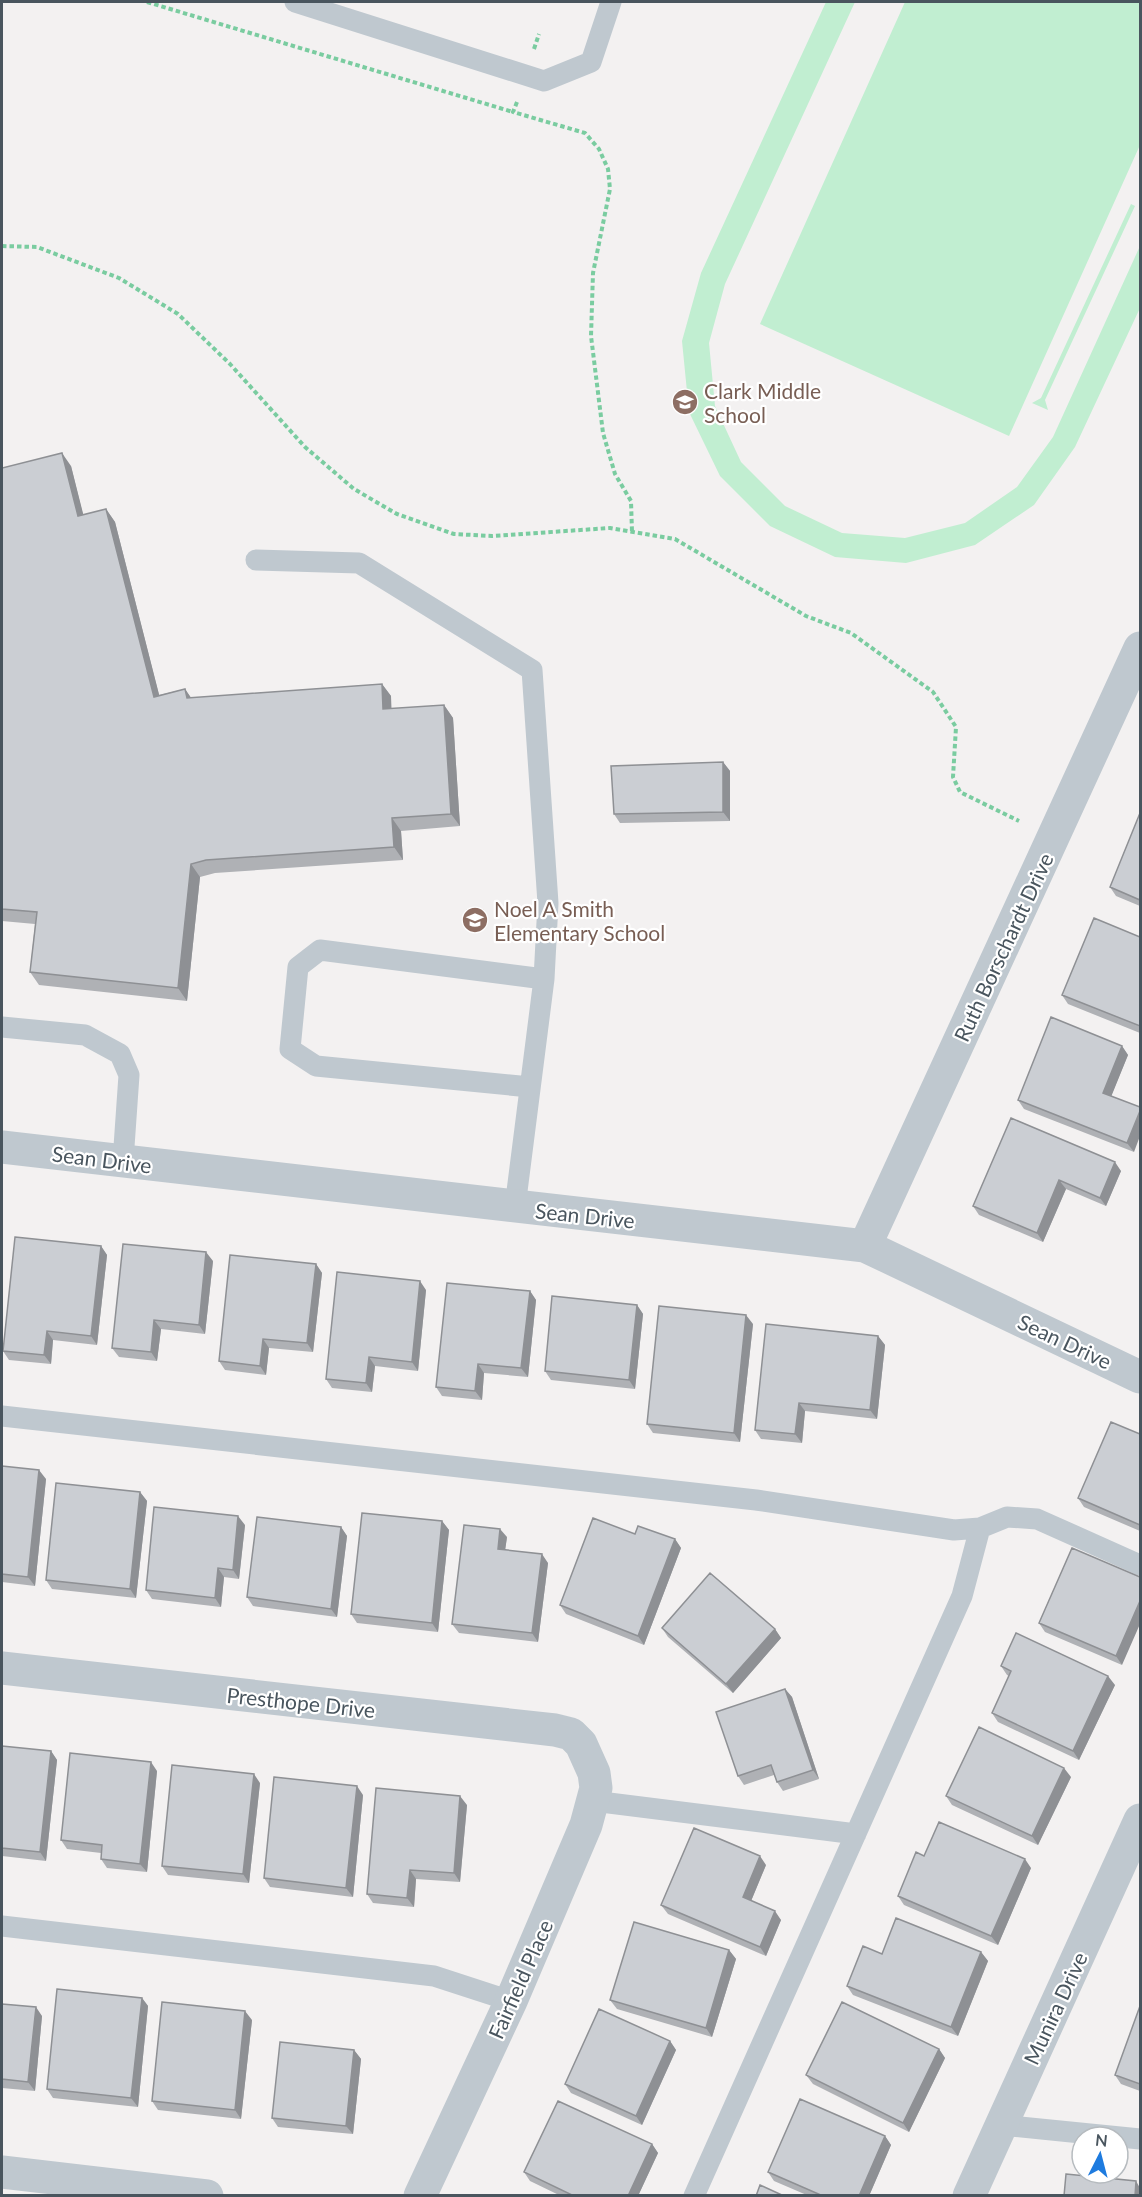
<svg xmlns="http://www.w3.org/2000/svg" width="1142" height="2197" viewBox="0 0 1142 2197" font-family="Lato,sans-serif">
<style>
.green{fill:#c1eed1}
.lines{fill:none;stroke-linecap:round;stroke-linejoin:round}
.path{stroke:#7acca0;stroke-width:4;stroke-dasharray:4.5 3;stroke-linecap:butt}
.lane{stroke:#bfc8cf;stroke-width:21}
.street{stroke:#bfc8cf;stroke-width:33}
.wall{fill:#afb1b5}
.shaded-wall{fill:#8e9094}
.building{fill:#cbced3;stroke:#8e9094;stroke-width:1.5}
.labels{text-anchor:middle;dominant-baseline:central;stroke-width:4.5;stroke-linejoin:round;paint-order:stroke}
.education-label{font-size:21px;fill:#785e54;stroke:#fff;text-anchor:start}
.street-label{font-size:21px;fill:#49555e;stroke:#fff}
</style>
<rect width="100%" height="100%" fill="#f3f1f1"/>
<path class="green" d="M826,2H855L725,284L709,343L715,406L741,462L785,506L842,533L905,538L965,523L1017,487L1053,437L1140,246V308L1075,447L1034,505L975,545L906,563L835,557L770,526L720,476L689,412L682,341L701,273Z
M905,2H1140V145L1009,436L760,324Z
M1131,204L1135,206L1045,400L1048,410L1032,403L1041,398Z"/>
<g class="lines">
<path class="path" d="M147,2L513,112
M534,49L539,34
M517,102L513,112L585,133L599,149L608,169L610,189L593,273L591,336L603,433L615,474L631,501L632,532
M2,246L37,247L119,278L178,314L230,364L305,447L354,489L397,514L454,534L492,536L610,528L675,539L806,616L851,633L933,692L956,727L953,777L960,792L1019,821"/>
<path class="lane" d="M295,2L544,81L591,62L611,2
M256,560L359,563L532,670L548,903L544,979L515,1207
M2,1027L85,1035L120,1054L129,1075L123,1161
M530,1087L316,1066L290,1049L298,967L320,950L544,979
M2,1416L756,1500L954,1530L980,1528L1007,1517L1037,1519L1140,1565
M593,1801L856,1834
M2,1926L434,1976L511,2001
M1001,2125L1140,2139
M694,2196L962,1596L980,1528"/>
<path class="street" d="M2,1147L865,1246L1140,1377
M865,1246L1140,648
M2,1668L555,1730L571,1734L581,1744L594,1773L596,1788L586,1825L511,2001L420,2196
M2,2172L207,2196
M969,2196L1140,1820"/>
</g>
<path class="wall" d="M71,466L83,515L106,509L115,522L159,695L185,689L191,698L382,684L391,696V709L444,705L453,718L460,826L401,831L403,860L215,873L200,877L187,1001L39,985L30,972L35,924L2,921V468Z
M723,762L730,771V821L620,823L614,814Z
M1140,813V906L1116,896L1110,887Z
M1140,937V1033L1068,1004L1062,995Z
M1122,1046L1128,1055L1111,1096L1134,1152L1024,1109L1018,1100Z
M1011,1118L1121,1171L1106,1206L1066,1189L1043,1242L979,1215L973,1206Z
M101,1246L107,1255L97,1345L53,1340L51,1364L9,1360L3,1351Z
M213,1261L205,1334L161,1329L157,1361L119,1357L112,1348Z
M316,1264L322,1273L313,1352L269,1348L266,1375L225,1370L219,1361Z
M426,1290L418,1371L375,1366L372,1392L332,1388L326,1379Z
M530,1291L536,1300L528,1377L484,1373L482,1400L442,1396L436,1387Z
M637,1305L643,1314L635,1389L551,1380L545,1371Z
M753,1324L740,1442L653,1433L647,1424Z
M878,1336L885,1345L877,1419L805,1411L802,1443L761,1439L755,1430Z
M1140,1434V1531L1084,1507L1078,1498Z
M2,1466L46,1479L35,1586L2,1582Z
M140,1492L147,1501L136,1598L52,1589L46,1580Z
M442,1521L449,1530L438,1632L357,1623L351,1614Z
M245,1525L239,1579L224,1577L221,1607L152,1599L146,1590Z
M341,1527L347,1536L337,1617L253,1606L247,1597Z
M635,1534L675,1539L681,1548L644,1645L566,1614L560,1605Z
M507,1537L505,1550L548,1563L538,1642L459,1633L452,1624Z
M1072,1548L1122,1665L1045,1632L1039,1623Z
M662,1628L775,1629L781,1638L733,1693L668,1637Z
M1001,1666L1115,1685L1079,1760L998,1722L992,1713L1009,1676L1007,1675Z
M785,1689L792,1697L819,1779L783,1791L777,1782L774,1775L744,1785L738,1776Z
M2,1746L51,1751L57,1760L46,1861L2,1856Z
M157,1771L147,1872L107,1868L101,1859V1853L67,1849L61,1840Z
M1071,1777L1038,1845L952,1805L946,1796Z
M260,1783L249,1883L168,1875L162,1866Z
M363,1795L353,1897L270,1887L264,1878Z
M467,1805L460,1882L416,1879L414,1907L373,1903L367,1894Z
M924,1856L1031,1868L998,1945L904,1905L898,1896Z
M766,1865L751,1901L781,1920L766,1956L668,1914L661,1905Z
M729,1950L736,1959L712,2037L617,2009L610,2000Z
M981,1952L988,1961L958,2036L853,1995L847,1986L882,1954Z
M142,1998L148,2006L138,2107L53,2098L47,2089Z
M2,2004L42,2016L35,2091L2,2088Z
M1140,2006V2091L1121,2084L1115,2075Z
M252,2020L241,2119L158,2110L152,2101Z
M670,2041L676,2050L642,2125L571,2093L565,2084Z
M939,2049L945,2058L909,2132L813,2084L806,2075Z
M354,2050L361,2059L353,2134L278,2127L272,2118Z
M885,2136L891,2145L869,2196H809L774,2181L768,2172Z
M652,2144L658,2153L638,2196H561L530,2181L524,2172Z"/>
<path class="shaded-wall" d="M62,453L71,466L87,529L78,516Z
M106,509L115,522L163,710L154,697Z
M382,684L391,696L392,722L383,709Z
M185,689L194,702L187,698Z
M444,705L453,718L460,826L451,814Z
M723,762L730,771V821L723,812Z
M392,818L401,831L403,860L394,847Z
M191,864L200,877L187,1001L178,988Z
M1122,1046L1128,1055L1109,1102L1103,1093Z
M1140,1111V1136L1134,1152L1127,1143Z
M1115,1162L1121,1171L1106,1206L1100,1198Z
M1059,1180L1066,1189L1043,1242L1037,1233Z
M101,1246L107,1255L97,1345L91,1336Z
M206,1252L213,1261L205,1334L199,1325Z
M316,1264L322,1273L313,1352L307,1343Z
M420,1281L426,1290L418,1371L412,1362Z
M530,1291L536,1300L528,1377L521,1368Z
M637,1305L643,1314L635,1389L629,1380Z
M746,1315L753,1324L740,1442L734,1433Z
M154,1320L161,1329L157,1361L151,1352Z
M47,1331L53,1340L51,1364L44,1355Z
M878,1336L885,1345L877,1419L870,1410Z
M263,1339L269,1348L266,1375L260,1366Z
M369,1357L375,1366L372,1392L366,1383Z
M478,1364L484,1373L482,1400L475,1391Z
M799,1403L805,1411L802,1443L795,1434Z
M39,1470L46,1479L35,1586L28,1577Z
M140,1492L147,1501L136,1598L130,1589Z
M238,1516L245,1525L239,1579L233,1570Z
M442,1521L449,1530L438,1632L432,1623Z
M341,1527L347,1536L337,1617L331,1609Z
M500,1529L507,1537L504,1558L498,1549Z
M675,1539L681,1548L644,1645L638,1636Z
M542,1554L548,1563L538,1642L532,1633Z
M218,1568L224,1577L221,1607L215,1598Z
M1140,1601V1624L1122,1665L1116,1656Z
M775,1629L781,1638L733,1693L726,1684Z
M1108,1676L1115,1685L1079,1760L1073,1751Z
M785,1689L792,1697L819,1779L813,1770Z
M51,1751L57,1760L46,1861L40,1852Z
M151,1762L157,1771L147,1872L140,1864Z
M1064,1768L1071,1777L1038,1845L1032,1836Z
M254,1774L260,1783L249,1883L243,1874Z
M357,1786L363,1795L353,1897L346,1888Z
M460,1796L467,1805L460,1882L454,1873Z
M760,1856L766,1865L749,1906L743,1897Z
M1025,1859L1031,1868L998,1945L991,1936Z
M410,1870L416,1879L414,1907L407,1898Z
M775,1911L781,1920L766,1956L760,1947Z
M729,1950L736,1959L712,2037L706,2028Z
M981,1952L988,1961L958,2036L951,2027Z
M142,1998L148,2006L138,2107L131,2098Z
M36,2007L42,2016L35,2091L28,2082Z
M245,2011L252,2020L241,2119L235,2110Z
M670,2041L676,2050L642,2125L636,2116Z
M939,2049L945,2058L909,2132L903,2123Z
M354,2050L361,2059L353,2134L346,2126Z
M885,2136L891,2145L869,2196H859Z
M652,2144L658,2153L638,2196H628Z
M1136,2181L1140,2188V2196H1135Z"/>
<path class="building" d="M62,453L78,516L106,509L154,697L185,689L187,698L382,684L383,709L444,705L451,814L392,818L394,847L206,860L191,864L178,988L30,972L37,912L2,909V468Z
M723,762V812L614,814L611,766Z
M1140,813V900L1110,887Z
M1094,918L1140,937V1026L1062,995Z
M1051,1017L1122,1046L1103,1093L1140,1107V1111L1127,1143L1018,1100Z
M1011,1118L1115,1162L1100,1198L1059,1180L1037,1233L973,1206Z
M15,1237L101,1246L91,1336L47,1331L44,1355L3,1351Z
M123,1244L206,1252L199,1325L154,1320L151,1352L112,1348Z
M230,1255L316,1264L307,1343L263,1339L260,1366L219,1361Z
M337,1272L420,1281L412,1362L369,1357L366,1383L326,1379Z
M447,1283L530,1291L521,1368L478,1364L475,1391L436,1387Z
M552,1296L637,1305L629,1380L545,1371Z
M659,1306L746,1315L734,1433L647,1424Z
M766,1324L878,1336L870,1410L799,1403L795,1434L755,1430Z
M1111,1422L1140,1434V1525L1078,1498Z
M2,1466L39,1470L28,1577L2,1574Z
M56,1483L140,1492L130,1589L46,1580Z
M154,1507L238,1516L233,1570L218,1568L215,1598L146,1590Z
M362,1513L442,1521L432,1623L351,1614Z
M257,1517L341,1527L331,1609L247,1597Z
M593,1518L635,1534L638,1526L675,1539L638,1636L560,1605Z
M464,1525L500,1529L498,1549L542,1554L532,1633L452,1624Z
M1072,1548L1140,1577V1601L1116,1656L1039,1623Z
M710,1573L775,1629L726,1684L662,1628Z
M1016,1633L1108,1676L1073,1751L992,1713L1011,1671L1001,1666Z
M785,1689L813,1770L777,1782L771,1765L738,1776L716,1712Z
M979,1727L1064,1768L1032,1836L946,1796Z
M2,1746L51,1751L40,1852L2,1848Z
M70,1753L151,1762L140,1864L101,1859L102,1845L61,1840Z
M172,1765L254,1774L243,1874L162,1866Z
M274,1777L357,1786L346,1888L264,1878Z
M376,1788L460,1796L454,1873L410,1870L407,1898L367,1894Z
M939,1822L1025,1859L991,1936L898,1896L916,1852L924,1856Z
M694,1828L760,1856L743,1897L775,1911L760,1947L661,1905Z
M896,1918L981,1952L951,2027L847,1986L863,1946L882,1954Z
M634,1922L729,1950L706,2028L610,2000Z
M57,1989L142,1998L131,2098L47,2089Z
M162,2002L245,2011L235,2110L152,2101Z
M842,2002L939,2049L903,2123L806,2075Z
M2,2004L36,2007L28,2082L2,2079Z
M1140,2006V2084L1115,2075Z
M599,2009L670,2041L636,2116L565,2084Z
M280,2042L354,2050L346,2126L272,2118Z
M800,2099L885,2136L859,2196H823L768,2172Z
M558,2101L652,2144L628,2196H574L524,2172Z
M1066,2174L1136,2181L1135,2196H1064Z
M760,2185L784,2196H756Z"/>
<defs>
<g id="school-disc" transform="scale(1.35)"><circle r="9.5" fill="#8d6e63" stroke="#fff"/><path d="M0-5L7-2L0 1L-7-2ZM-4 1L0 2.5L4 1V4Q0 6-4 4Z" fill="#fff"/></g>
</defs>
<g fill-rule="evenodd">
<use href="#school-disc" x="685" y="402"/>
<use href="#school-disc" x="475" y="920"/>
</g>
<g class="labels">
<g class="education-label">
<text x="704" y="390">Clark Middle<tspan x="704" dy="24">School</tspan></text>
<text x="494" y="908">Noel A Smith<tspan x="494" dy="24">Elementary School</tspan></text>
</g>
<g class="street-label">
<text transform="translate(1003 947) rotate(-65)">Ruth Borschardt Drive</text>
<text transform="translate(102 1159) rotate(7)">Sean Drive</text>
<text transform="translate(585 1215) rotate(6)">Sean Drive</text>
<text transform="translate(1065 1341) rotate(25)">Sean Drive</text>
<text transform="translate(301 1702) rotate(6)">Presthope Drive</text>
<text transform="translate(520 1979) rotate(-66)">Fairfield Place</text>
<text transform="translate(1055 2008) rotate(-65)">Munira Drive</text>
</g>
</g>
<rect width="1142" height="2197" fill="none" stroke="#49555e" stroke-width="6"/>
<g transform="translate(1100 2155) rotate(6)"><circle r="28" fill="#ffffff" stroke="#b6bbbf" stroke-width="1.5"/>
<path d="M0-4.5L10 22L0 15L-10 22Z" fill="#1e7bdf"/>
<text y="-9" font-size="16" font-weight="bold" text-anchor="middle" fill="#49555e">N</text>
</g>
</svg>
